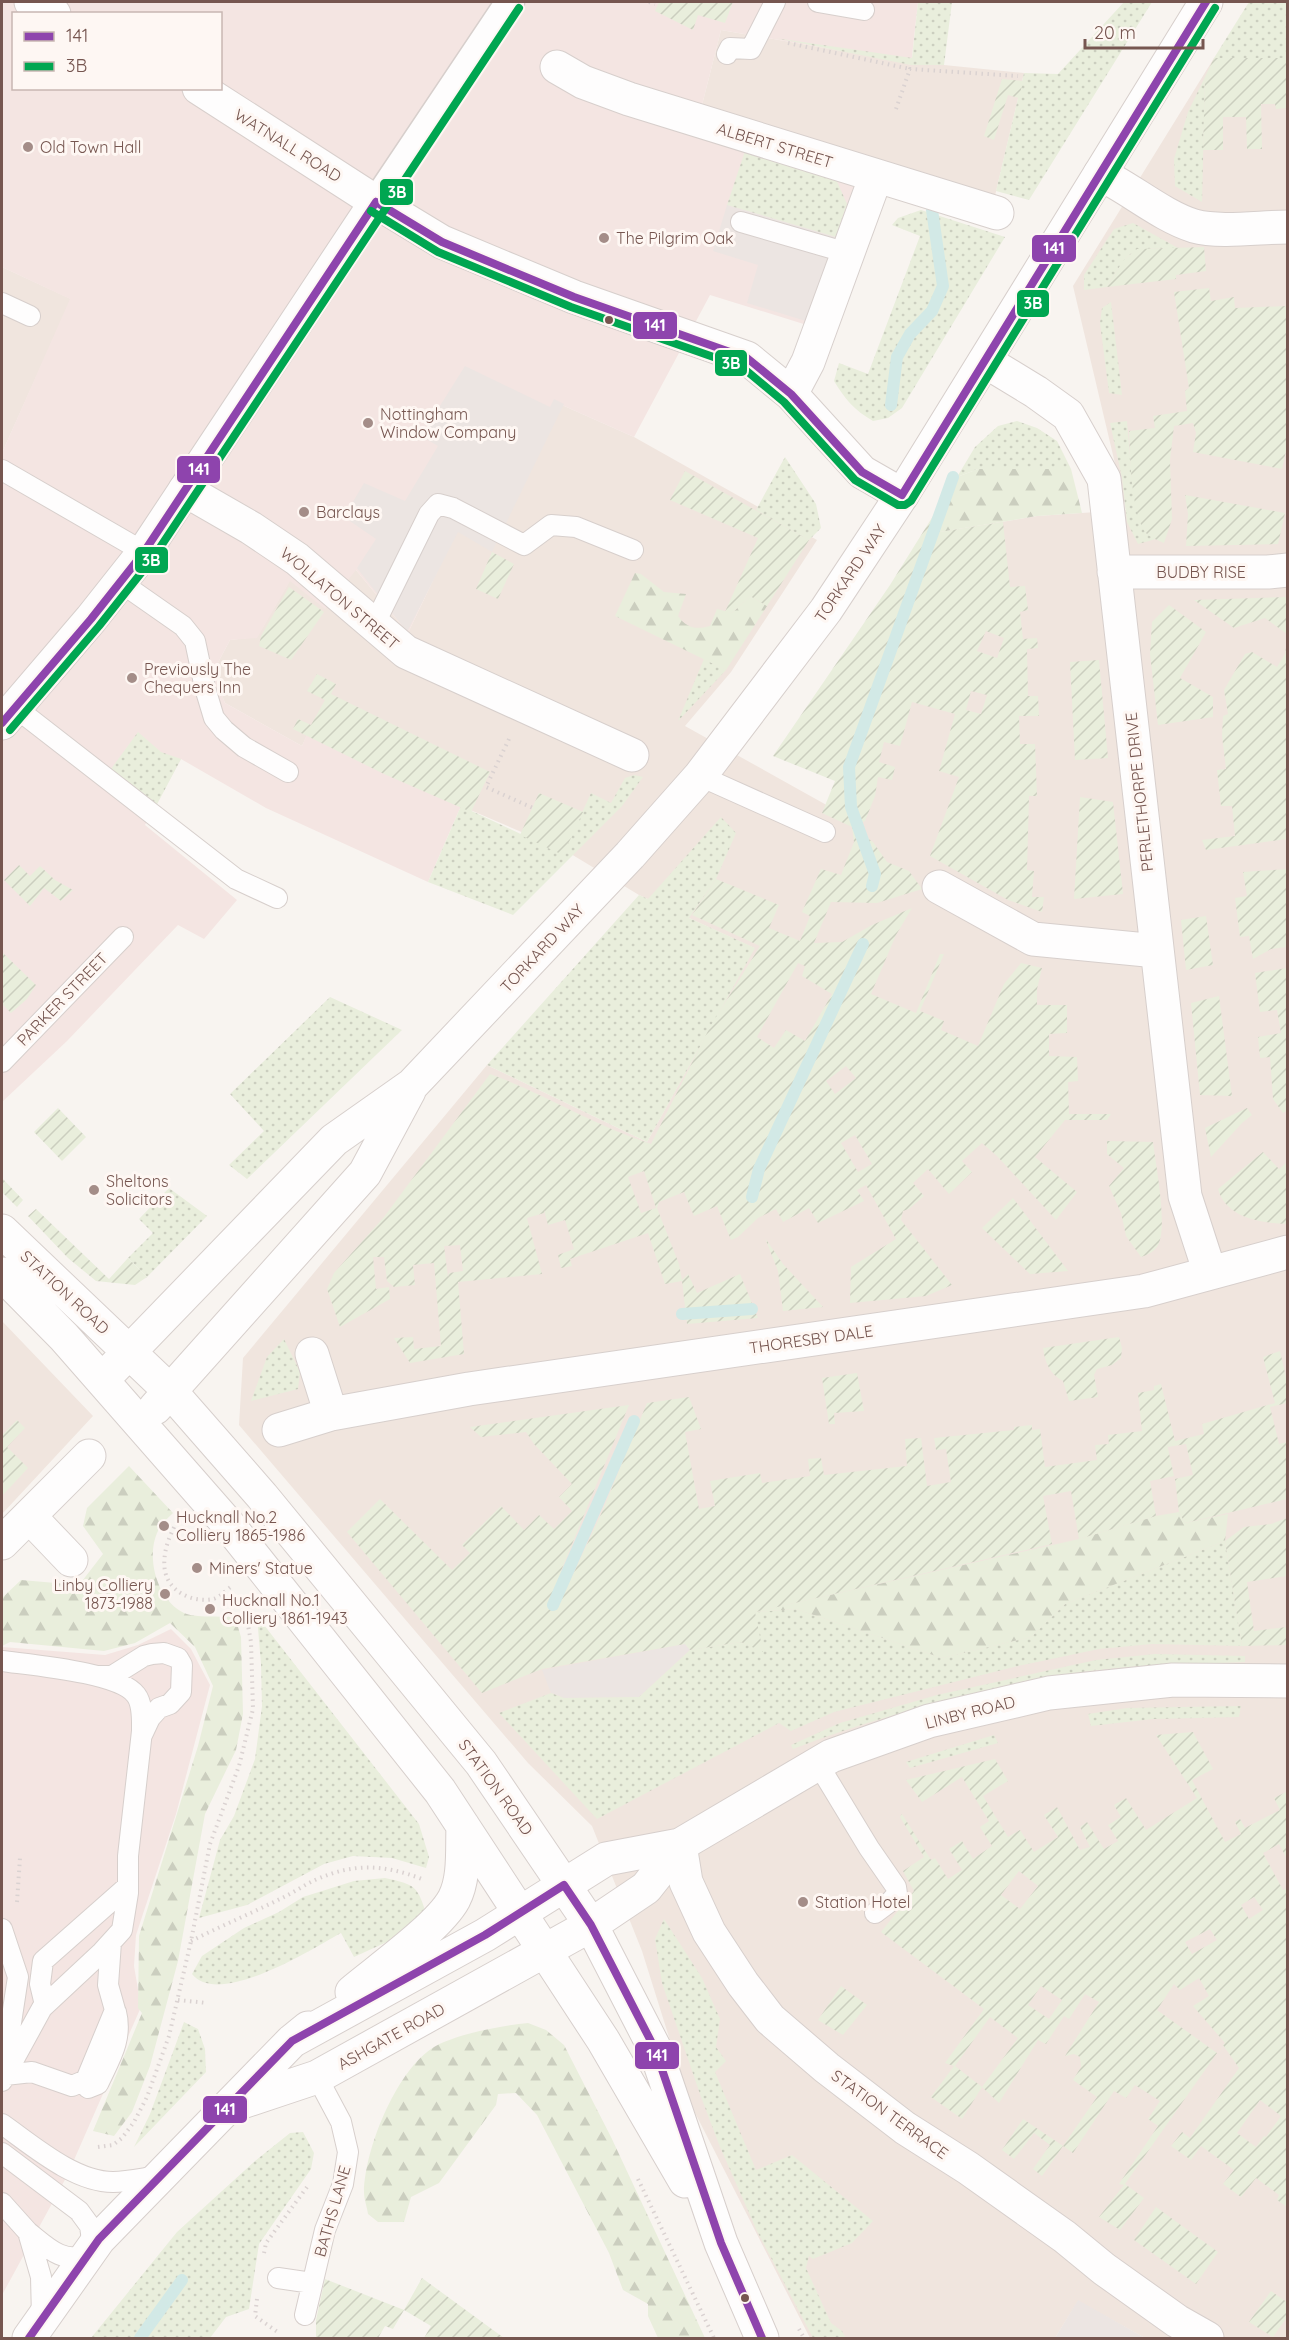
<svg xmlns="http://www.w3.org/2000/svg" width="1289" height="2340" viewBox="0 0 1289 2340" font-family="Quicksand,sans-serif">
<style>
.residential{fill:#f0e5de}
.commercial{fill:#f4e5e2;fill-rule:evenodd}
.industrial{fill:#ece5e2}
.grass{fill:url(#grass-dots)}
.forest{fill:url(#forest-firs)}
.garden{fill:url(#garden-furrows);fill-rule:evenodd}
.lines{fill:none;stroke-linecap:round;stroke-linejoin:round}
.stream{stroke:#d2e9e6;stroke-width:12}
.service-casing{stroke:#d7cfcc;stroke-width:22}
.pedestrian-casing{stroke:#d7cfcc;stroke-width:31}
.minor-casing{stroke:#d7cfcc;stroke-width:35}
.tertiary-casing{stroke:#d7cfcc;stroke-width:35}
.secondary-casing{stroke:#d8cfcc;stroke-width:35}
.path{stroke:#dad2d1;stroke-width:4;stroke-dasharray:1.5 4.5;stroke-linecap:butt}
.service{stroke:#fefdfd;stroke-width:20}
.pedestrian{stroke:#fefdfd;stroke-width:28}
.minor{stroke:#fefdfd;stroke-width:33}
.tertiary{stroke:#fefdfd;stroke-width:33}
.secondary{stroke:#fefdfd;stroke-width:33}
.bus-1-casing{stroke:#fef7f3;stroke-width:12}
.bus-2-casing{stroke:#fef7f3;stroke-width:12}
.bus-1{stroke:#8e44ad;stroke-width:8}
.bus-2{stroke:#00a651;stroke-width:8}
.poi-dot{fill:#a48d88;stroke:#fef7f3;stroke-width:2}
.bus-dot{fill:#765650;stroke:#fef7f3;stroke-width:2}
.labels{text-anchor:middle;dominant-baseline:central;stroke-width:6;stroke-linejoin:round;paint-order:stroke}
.street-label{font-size:16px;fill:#765650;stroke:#fef7f3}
.poi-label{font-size:16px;fill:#765650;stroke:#fef7f3;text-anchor:start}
.line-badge{stroke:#fef7f3;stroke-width:2}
.badge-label{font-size:16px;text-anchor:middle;font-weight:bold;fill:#fff}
</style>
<defs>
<pattern id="grass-dots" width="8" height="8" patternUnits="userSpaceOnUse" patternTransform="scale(1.5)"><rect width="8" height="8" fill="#e9eedc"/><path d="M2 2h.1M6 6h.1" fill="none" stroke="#cbcebf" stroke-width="1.8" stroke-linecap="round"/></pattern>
<pattern id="forest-firs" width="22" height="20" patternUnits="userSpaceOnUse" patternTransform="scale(1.5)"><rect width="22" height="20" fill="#e9eedc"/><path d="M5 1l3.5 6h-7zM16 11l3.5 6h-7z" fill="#cbcebf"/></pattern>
<pattern id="garden-furrows" width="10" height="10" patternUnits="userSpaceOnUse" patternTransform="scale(1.5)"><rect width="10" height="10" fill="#e9eedc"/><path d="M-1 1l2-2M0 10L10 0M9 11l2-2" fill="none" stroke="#cbcebf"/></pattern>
</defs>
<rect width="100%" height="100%" fill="#f8f4f0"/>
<path class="residential" d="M721,30L894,60L911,65H944L1024,73L994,200L701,109Z
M1214,58H1287V2338H1145L1078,2301L1055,2338H810L689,2101L642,1951L592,1826L528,1763L239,1425L243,1358L487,1065L647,1142L754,948L639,895L566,851L461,806L307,735L302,746L225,703L213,672L230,640L257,637L290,580L356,570L408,633L457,530L562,405L634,437L817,540L731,672L685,726L857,822L940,532L1037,516L1126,510L1073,286Z
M2,267L71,299L2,453Z
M2,1321L93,1416L2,1514Z"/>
<path class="commercial" d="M2,2H918L911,65L894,60L721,30L701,109L860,178L810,326L710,295L634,437L562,405L457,530L408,633L356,570L325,609L290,581L257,638L230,640L213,672L225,703L302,746L307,734L461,806L428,882L266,808L181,759L145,825L237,900L204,939L178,925L67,1041L2,1102V453L70,299L2,267ZM14,14H220V88H14Z
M171,1629L191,1649L210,1685L176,1814L136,1935L134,1966L141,2007L67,2176L2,2295V1647L105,1655L138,1645Z"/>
<path class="industrial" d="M727,205L836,237L806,321L747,303L758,265L713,251Z
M465,366L550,407L554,399L564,404L492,552L458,532L407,632L357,568L376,539L344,517L364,483L405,501L438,446L421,436Z
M685,1644L690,1650L639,1697L564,1698L551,1693L542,1670Z
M1078,2300L1145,2338H1055Z"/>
<path class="grass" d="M918,2H952L944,65H911L775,38L912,58Z
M1124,2H1152L1029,200L996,191L1024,73L1058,74Z
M1249,2H1287V58H1214Z
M1205,77L1202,202L1175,186L1174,159L1188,112Z
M746,148L831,168L847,204L836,237L727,205Z
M921,210L1005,237L902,408L888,418L873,421C854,410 845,399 834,381L839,363L868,374L920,236L892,225L898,218Z
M1133,223L1178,248C1131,249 1132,245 1107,287L1084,290V275L1114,229Z
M1111,302L1122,395L1109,393L1100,323L1102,308Z
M1017,421L1037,428L1057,441L1071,469H978L957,477L975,447L998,426Z
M1127,421L1132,479L1146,533L1156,539L1138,544L1127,522L1122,478L1110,423Z
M785,457L816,504L821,528L809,540L756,510Z
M704,659L726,670L678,721Z
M138,732L161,752L181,759L154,810L108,773Z
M634,775L643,777L622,806L513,915L428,882L461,806L563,854L591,793L611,803L625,778Z
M721,817L736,833L716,879L689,918L755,948L647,1142L487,1065L639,895L648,899Z
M330,997L402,1030L247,1179L229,1165L264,1131L230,1094Z
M169,1188L207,1216L147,1277L128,1258L153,1233L139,1219Z
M284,1339L300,1372L298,1389L251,1401L267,1357Z
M1225,1541L1242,1646L1152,1644L1099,1649L1018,1666L834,1712L791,1731L779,1723L597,1819L499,1713L551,1693L564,1698L639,1697L690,1650L741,1642L762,1651L754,1612L796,1609L942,1658L1031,1637L1065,1604Z
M257,1616L419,1824L429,1857L426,1868L392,1858L353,1856L324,1864L247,1905L199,1918L220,1840L234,1816L255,1759L262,1706L261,1664Z
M1155,1654L1245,1656V1662C1196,1664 1147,1664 1098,1670C1065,1674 1032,1681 999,1688C929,1704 860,1723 793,1749L791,1745L840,1723L937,1695L1096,1660Z
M1241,1706L1239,1717L1153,1719L1091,1726L1088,1714L1127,1708Z
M994,1735L998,1743L910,1768L906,1762Z
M385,1878C416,1885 417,1885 427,1916L400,1936L354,1957L341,1933C312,1949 219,2008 192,1974L202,1956L244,1928L279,1912L303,1897L354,1881Z
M664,1919L702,1978L720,2019L716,2047L726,2061L715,2072L756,2170L792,2155L873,2221L852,2243L813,2259L809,2256L806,2268L831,2323L842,2331L846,2338H813L757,2231L720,2147L701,2097L662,1983L655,1939Z
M184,2022L198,2029L205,2049L206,2072L134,2147L150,2114Z
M303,2132L314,2153L311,2169L259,2244L249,2309L226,2317L210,2338H91L177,2232L255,2161L290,2133Z"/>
<path class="forest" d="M978,469H1071L1082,513L1037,516L940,532L933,516L957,477Z
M635,573L641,574L664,592L686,594L678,616C687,628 695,630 710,626L717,609L732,613L750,596L767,606L726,670L615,616Z
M129,1466L173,1513C169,1517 163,1522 160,1527C144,1554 156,1599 184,1613C194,1618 223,1616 235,1617L241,1637L243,1714L236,1750L205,1814L178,1961L150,2066L132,2112L114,2136L93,2131L142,2013L138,2008L139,1936L198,1746L213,1686L195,1647L170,1623L135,1643L104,1651L10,1642L2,1646V1598L21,1580L79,1585L103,1554L83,1526L87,1508Z
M1179,1512L1185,1523L1228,1514L1225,1541L1065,1604L1031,1637L942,1658L796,1609L754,1612L1079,1539L1156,1516Z
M528,2023L546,2030L564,2045L611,2137L705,2338H658L648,2316V2304L623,2290L609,2253L537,2115L516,2093L498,2094L496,2105L439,2183L411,2197L404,2222H378L368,2214C367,2207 364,2199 364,2192C365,2149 395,2074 431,2049C451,2035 503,2025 528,2023Z"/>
<path class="garden" d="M659,2H733L725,23L698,15L693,30L655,11Z
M1214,58H1287V108L1276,109L1275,104H1261L1262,149H1247L1246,117H1223V150H1203L1205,77Z
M1002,79L1023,81L1019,98L1008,95L994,140L984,136Z
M1204,247L1206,271L1176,275V279L1107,287L1123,261L1137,249Z
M1209,288L1211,301L1234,297L1235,308L1287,306L1288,442L1282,469L1193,452L1196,433L1193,423L1174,426L1170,460L1172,519L1164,543C1159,541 1152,538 1147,534C1131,518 1130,454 1129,431L1155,428L1153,416L1187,411L1185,391L1189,388L1174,292Z
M685,471L809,540L767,606L750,596L732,613L725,612L758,538L670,500Z
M1185,495L1285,513L1278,544L1186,546L1188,514Z
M933,516L940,532L1003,522L1010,587L1025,586L1028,610L1020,612L1023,639L1037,638L1038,648L1027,649L1028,696H1038L1039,716H1019L1020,744H1035L1037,796H1029L1027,870L1034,871L1032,897H1044L1042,912L1008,900L930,856L959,777L939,771L955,714L912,702L900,746L884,742L879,762L895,767L892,780L878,777L875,796L865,821L853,827L873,842L887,862L909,871L922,889L877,903L831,902L814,943L842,942L872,925L912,908L896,935L871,994L916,1013L940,954H944L920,1011L944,1021L941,1030L978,1046L1004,984L1021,963L1042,968L1037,989V1005H1067V1033L1049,1034V1056L1077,1057L1078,1081L1068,1082L1069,1114H1111L1107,1120H1065L1035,1157L1077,1192L1056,1220L997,1156L982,1143L962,1161L972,1172L949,1194L928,1169L913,1183L924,1196L909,1209L903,1211L901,1220L952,1285L926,1296L850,1303L851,1267L896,1239L866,1185L857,1190L864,1201L818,1223L809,1208L783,1222L776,1209L758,1218L738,1237L731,1240L717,1206L694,1216L684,1192L659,1202L657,1208L679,1264L682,1280L688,1274L697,1293L740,1274L758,1318L687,1324L682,1281L665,1284L648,1233L570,1259L572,1266L561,1268L558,1255L574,1249L565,1220L548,1225L544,1210V1213L527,1218L542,1274L458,1282L464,1354L410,1363L394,1338L413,1337L414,1349L441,1346L434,1263L413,1265L415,1285L394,1287L387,1281L384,1257H373L376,1289L389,1287L390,1299L340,1327L327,1289L334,1273L384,1217L490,1074C545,1094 595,1126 651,1144L710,1027L760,946L692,915L716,879L779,905L769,928L800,941L810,916L802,912L821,869L841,875L854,842L852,827L822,813L835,781L773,756L890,585ZM986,631L1004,638L997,658L977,651ZM971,691L987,695L981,714L966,710ZM798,963L805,966L802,976L832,994L805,1041L786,1030L774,1048L757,1037ZM846,1066L856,1078L835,1094L826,1081ZM855,1135L872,1164L858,1172L841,1143ZM644,1171L656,1208L641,1213L628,1177ZM460,1245L463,1271L449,1273L448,1277L444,1246Z
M492,552L514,564L498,599L476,589Z
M289,587L324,612L291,660L259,646L261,636Z
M1287,597V634L1265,618L1234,628L1194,600Z
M1169,605L1206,632L1180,678L1213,697V717L1158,725L1150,654L1152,622Z
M1287,640V839L1206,850L1202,840L1235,836L1232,806H1221L1217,770L1226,769L1222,736L1223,716L1228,714L1224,690L1245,654L1252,652L1277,667L1285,654Z
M1099,660L1108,758L1075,760L1070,662Z
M317,674L336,684L331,694L490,772L471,812L384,774L293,729L298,719L311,725L325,700L307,691Z
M539,793L583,812L563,855L520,835Z
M1080,797L1113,802L1123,894L1074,899Z
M19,865L30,876L40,866L55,880L73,890L61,901L44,888L30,906L4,880Z
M1287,869V947L1271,949L1253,959L1249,936L1240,937L1235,898L1247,896L1243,872Z
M1206,916L1213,965L1186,970L1181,920Z
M2,952L36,985L27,999L11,1013L2,1004Z
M1287,968L1288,1110L1283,1113L1273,1099L1270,1057L1260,1058L1258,1037L1281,1033L1277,1010L1260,1012L1255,973Z
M1219,996L1232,1096L1200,1095L1191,1003Z
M58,1108L86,1137L62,1161L34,1132Z
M1247,1108L1252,1115L1242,1123L1211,1157L1205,1128Z
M1107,1141L1153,1142C1156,1166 1167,1222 1159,1243C1157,1250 1148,1255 1141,1257L1126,1236L1121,1213L1109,1186L1124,1168L1107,1154Z
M1263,1152L1279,1169L1287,1162V1224C1261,1223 1226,1218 1218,1189Z
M2,1178L23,1200L17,1207L2,1192Z
M1013,1198L1068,1271L1030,1274L982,1228Z
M36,1209L109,1279L128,1258L147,1277L135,1285L96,1281L68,1258L28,1216Z
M765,1238L783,1264L823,1307L783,1311L778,1271Z
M1119,1337L1122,1348L1121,1358L1112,1365L1097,1369L1094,1375L1098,1397L1069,1401L1063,1381C1050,1374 1045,1363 1043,1348Z
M1280,1351L1287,1382V1405V1403L1270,1407L1279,1444L1287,1442V1499L1185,1523L1179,1512L1175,1479L1193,1475L1186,1444L1168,1447L1167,1444L1174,1476L1150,1481L1156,1516L1079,1539L1071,1491L1043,1496L1052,1544L755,1612L763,1652L741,1642L690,1650L685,1644L542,1669L482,1693L347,1532L380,1499L452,1570L470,1553L462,1545L501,1506L524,1530L539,1515L554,1529L572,1511L559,1497L572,1484L534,1444L526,1432L481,1437L470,1427L629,1405L561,1571L570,1581L602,1512L647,1403L689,1397L701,1429L685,1432L699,1509L715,1506L710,1481L760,1473L762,1483L810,1476L808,1459L821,1458L824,1475L907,1466L905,1439L921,1438L927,1486L951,1482L946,1449L936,1450L934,1438L1014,1430V1427L1032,1425V1430L1040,1429L1045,1467L1097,1460L1095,1445L1109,1444L1108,1435L1142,1431L1138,1393L1154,1390V1386L1161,1384L1175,1441L1204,1434L1202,1424L1275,1403L1263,1357Z
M857,1373L864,1411L834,1413L835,1424H829L822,1378Z
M17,1420L25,1428L7,1447L28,1468L2,1496V1435Z
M1287,1518V1576L1247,1582L1254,1631L1287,1627V1645L1242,1646L1225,1541L1244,1527L1271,1524Z
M1193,1732L1213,1769L1192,1780L1225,1842L1241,1834L1235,1822L1240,1819L1245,1828L1280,1810L1274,1798L1286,1792L1287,1795V1859L1279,1844L1263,1853L1283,1890L1287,1888V2207L1277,2200L1279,2195L1256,2178L1241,2197L1223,2184L1234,2170L1201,2146L1191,2160L1171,2146L1182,2132L1190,2138L1239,2068L1223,2045L1225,2043L1193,2006L1209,1996L1199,1978L1180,1990L1174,1984L1157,2010L1217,2053L1125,2184L1144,2198L1120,2230L1099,2217L1124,2185L1119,2184L1158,2126L1148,2119L1160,2101L1135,2085L1126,2098L1114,2091L1073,2153L1063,2146L1042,2176L1033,2169L1050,2145L1034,2133L1014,2159L1002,2150L1023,2119L1063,2146L1097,2097L1073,2080L1081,2067L1080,2057L1074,2054L1065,2056L1099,2002L1085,1994L1069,2019L1064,2016L1046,2044L1038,2040L999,2103L982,2087L962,2119L931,2097L954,2066L945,2063L984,2009L881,1932L914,1891L903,1871L924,1857L900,1817L902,1814L931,1860L935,1858L948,1879L962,1870L949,1849L962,1841L973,1859L992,1846L980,1827L989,1821L962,1777L922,1802L906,1780L995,1759L1008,1781L983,1796L1008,1837L1020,1830L1034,1852L1058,1837L1044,1815L1057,1807L1080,1850L1090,1847L1080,1827L1087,1822L1104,1849L1118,1841L1108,1825L1121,1817L1114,1805L1126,1798L1146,1830L1197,1798L1156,1735ZM1019,1871L1038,1886L1020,1909L1001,1895ZM1254,1897L1263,1910L1249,1919L1241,1905ZM1210,1929L1217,1940L1192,1954L1185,1942ZM1041,1986L1062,2000L1049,2019L1028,2005ZM990,2017L1018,2038L982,2087L955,2066ZM1260,2100L1281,2116L1266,2137L1264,2136L1256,2147L1237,2133Z
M841,1986L867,2005L843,2035L818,2020Z
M1156,2207L1218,2252L1196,2284L1134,2240Z
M422,2278L504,2338H424L431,2326L404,2310L393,2329L385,2326L378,2338H316V2320L325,2279L404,2310Z
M1271,2291L1288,2303L1287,2317L1273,2337L1249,2322Z"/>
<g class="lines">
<path class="stream" d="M891,405L897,357L910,334L932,311L943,286L932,210
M872,886L875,874L851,807L849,767L953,477
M752,1197L759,1169L863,944
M682,1314L752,1309
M553,1605L634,1421
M140,2338L182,2280"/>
<g class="service-casing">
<path id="service" d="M818,2L864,10
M727,54L730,48L751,49L775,2
M741,222L848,253
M2,303L30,316
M2,470L144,552
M120,582L183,626L195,641L205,688L214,718L224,730L244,747L288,772
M374,625L429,514L438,504L453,508L524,545L551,525L576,527L633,550
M16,708L236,879L277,898
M700,776L825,832
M2,1062L123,937
M2,1661C30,1665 119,1672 136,1695C143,1704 142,1720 142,1731L128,1856V1893L122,1930L102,1952L42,2008L2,2081
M99,1676H112L144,1656L152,1654L164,1653L178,1658L182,1665L181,1692L170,1704L159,1708L150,1718L142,1735
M818,1764L869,1848L896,1887L897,1894L891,1901L875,1913
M2,1929L18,1977L9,2036L2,2055
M45,2005L40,1984L43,1961L128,1886
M5,2075L32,2072L72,2086L86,2080L115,2010L108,1985L111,1942
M88,2088L98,2084C109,2060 123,2040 116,2012
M2,2124C32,2145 74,2182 113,2182C128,2182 144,2178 159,2176
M2,2153L79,2211L90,2226L93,2248
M2,2203L28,2232L41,2277L42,2317
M28,2232C47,2247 62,2264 88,2255
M278,2278L312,2283
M305,2315L325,2230L343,2184L348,2152L341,2122L317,2077"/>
</g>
<g class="pedestrian-casing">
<path id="pedestrian" d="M376,202L510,2"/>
</g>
<g class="minor-casing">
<path id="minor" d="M557,67L583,82L629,99L997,213
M1100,174C1131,189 1162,216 1194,226C1220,233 1260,227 1288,227
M376,202L442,242L574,297L747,358L791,394L862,472L902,495
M985,361L1036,392L1068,415L1104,479L1185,1196L1210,1273
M791,394L808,362L876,176
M185,490L251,528L297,559L406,652L632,755
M1114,572H1268L1288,570
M939,887L1033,939L1157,951
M312,1354L331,1414
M279,1430L331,1414L469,1389L1144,1291L1288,1252
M29,1516L71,1560
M2,1543L89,1456
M680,1845L686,1882L709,1932L743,1984L770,2019L827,2068L905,2128L968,2168L1065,2237L1104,2269L1177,2321L1207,2338"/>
</g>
<g class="tertiary-casing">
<path id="tertiary" d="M2,723L91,619L144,552L376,202
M2,1231L171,1392L262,1496L481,1763L591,1925L655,2049L721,2243L762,2338
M2,1274L64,1337L227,1523L440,1791L603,2040L685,2181
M102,1380L334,1140L412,1085L630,855L700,776L826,610L902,495L1206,2
M155,1408L365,1173L409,1091
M352,1992C378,1970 439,1927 454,1899C465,1878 462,1849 463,1826
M292,2041L485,1935L606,1859L680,1845L831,1756L929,1721L1049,1693L1173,1680L1288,1681
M233,2105L317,2077L591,1925L646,1888L680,1845
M29,2338L99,2239L292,2041L308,2028"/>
</g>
<g class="secondary-casing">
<path id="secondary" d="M31,2L54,14
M199,88L376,202"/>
</g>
<path class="path" d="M649,2L655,4
M788,43L910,69
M896,109L910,69L1018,76
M509,739L486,787L533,808
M177,1522C169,1536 162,1554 165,1571C169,1592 193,1603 213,1599C219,1598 226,1590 232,1586
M17,1902L20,1858
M191,1941C221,1926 252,1913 282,1898C293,1893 304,1885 315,1880C353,1863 383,1864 422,1879
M178,2000L207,2003
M98,2147L113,2145L122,2138L134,2122L147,2097L169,2036L191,1941L210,1844L239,1766L253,1709L251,1642L245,1608
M638,2179L714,2338
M264,2253L266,2243L307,2187
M257,2299L255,2316L279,2333
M799,2329L804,2338"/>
<use href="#service" class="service"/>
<use href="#pedestrian" class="pedestrian"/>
<use href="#minor" class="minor"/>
<use href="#tertiary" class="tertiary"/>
<use href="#secondary" class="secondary"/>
<g class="bus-1-casing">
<path id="bus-1" d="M376,202L442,242L574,297L747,358L791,394L862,472L902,495
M902,495L1206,2
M2,723L91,619L144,552L376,202
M29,2338L99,2239L292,2041L485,1935L564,1885L591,1925L655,2049L721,2243L762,2338"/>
</g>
<g class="bus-2-casing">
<path id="bus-2" d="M371,211L438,252L571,307L742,367L784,402L855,480L898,505H905L911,501L1215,8
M10,730L99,626L153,558L519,8"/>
</g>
<use href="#bus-1" class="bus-1"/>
<use href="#bus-2" class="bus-2"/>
</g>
<g class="poi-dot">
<circle cx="28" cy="147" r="6"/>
<circle cx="604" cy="238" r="6"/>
<circle cx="368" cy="423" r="6"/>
<circle cx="304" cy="512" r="6"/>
<circle cx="132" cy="678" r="6"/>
<circle cx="94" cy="1190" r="6"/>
<circle cx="164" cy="1526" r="6"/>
<circle cx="197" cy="1568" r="6"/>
<circle cx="165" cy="1594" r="6"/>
<circle cx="210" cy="1609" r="6"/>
<circle cx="803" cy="1902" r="6"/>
</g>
<g class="bus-dot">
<circle cx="609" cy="320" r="5"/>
<circle cx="745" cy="2298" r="5"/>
</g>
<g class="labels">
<g class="street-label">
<text transform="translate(288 145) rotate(32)">WATNALL ROAD</text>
<text transform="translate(775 145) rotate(17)">ALBERT STREET</text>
<text x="1201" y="572">BUDBY RISE</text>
<text transform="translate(850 573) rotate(-56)">TORKARD WAY</text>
<text transform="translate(340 598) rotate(40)">WOLLATON STREET</text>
<text transform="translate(1139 792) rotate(-96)">PERLETHORPE DRIVE</text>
<text transform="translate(542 948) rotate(-47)">TORKARD WAY</text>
<text transform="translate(62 999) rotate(-46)">PARKER STREET</text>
<text transform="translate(65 1292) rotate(43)">STATION ROAD</text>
<text transform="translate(811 1339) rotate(-8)">THORESBY DALE</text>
<text transform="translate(970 1712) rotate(-14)">LINBY ROAD</text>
<text transform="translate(496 1787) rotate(54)">STATION ROAD</text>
<text transform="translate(391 2036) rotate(-29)">ASHGATE ROAD</text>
<text transform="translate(890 2114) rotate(36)">STATION TERRACE</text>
<text transform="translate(332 2211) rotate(-74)">BATHS LANE</text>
</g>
<g class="poi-label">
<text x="40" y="147">Old Town Hall</text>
<text x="616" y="238">The Pilgrim Oak</text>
<text x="380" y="414">Nottingham<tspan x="380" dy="18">Window Company</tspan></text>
<text x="316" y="512">Barclays</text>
<text x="144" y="669">Previously The<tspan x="144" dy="18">Chequers Inn</tspan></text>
<text x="106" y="1181">Sheltons<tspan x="106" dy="18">Solicitors</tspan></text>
<text x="176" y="1517">Hucknall No.2<tspan x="176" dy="18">Colliery 1865-1986</tspan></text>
<text x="209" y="1568">Miners' Statue</text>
<text x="153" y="1585" text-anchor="end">Linby Colliery<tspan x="153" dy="18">1873-1988</tspan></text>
<text x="222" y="1600">Hucknall No.1<tspan x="222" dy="18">Colliery 1861-1943</tspan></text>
<text x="815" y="1902">Station Hotel</text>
</g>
</g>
<g class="line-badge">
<rect x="379" y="178" width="35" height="28" rx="6" fill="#00a651"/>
<rect x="1031" y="234" width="46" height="29" rx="6" fill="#8e44ad"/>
<rect x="1016" y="289" width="34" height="29" rx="6" fill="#00a651"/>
<rect x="632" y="311" width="46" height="29" rx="6" fill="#8e44ad"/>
<rect x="714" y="349" width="34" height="28" rx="6" fill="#00a651"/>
<rect x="176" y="455" width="45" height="29" rx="6" fill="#8e44ad"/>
<rect x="134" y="546" width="35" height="28" rx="6" fill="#00a651"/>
<rect x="634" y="2041" width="46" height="29" rx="6" fill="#8e44ad"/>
<rect x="202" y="2095" width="46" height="29" rx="6" fill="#8e44ad"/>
</g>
<g class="badge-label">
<text x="397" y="198">3B</text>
<text x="1054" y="254">141</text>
<text x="1033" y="309">3B</text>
<text x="655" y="331">141</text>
<text x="731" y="369">3B</text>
<text x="199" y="475">141</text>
<text x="151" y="566">3B</text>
<text x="657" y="2061">141</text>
<text x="225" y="2115">141</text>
</g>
<rect width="1289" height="2340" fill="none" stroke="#765650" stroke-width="6"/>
<rect x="12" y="12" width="210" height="78" fill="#fef7f3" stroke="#c8b7b2" stroke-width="1.5"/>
<rect x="24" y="32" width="30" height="9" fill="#8e44ad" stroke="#c8b7b2" stroke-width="1.5"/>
<text x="66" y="42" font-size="18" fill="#765650">141</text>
<rect x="24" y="62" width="30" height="9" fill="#00a651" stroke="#c8b7b2" stroke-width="1.5"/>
<text x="66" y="72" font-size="18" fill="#765650">3B</text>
<path d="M1085 39v9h118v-9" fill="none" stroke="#765650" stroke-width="3"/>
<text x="1094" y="39" font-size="18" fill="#765650" stroke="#fef7f3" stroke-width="4.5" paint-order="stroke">20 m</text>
</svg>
